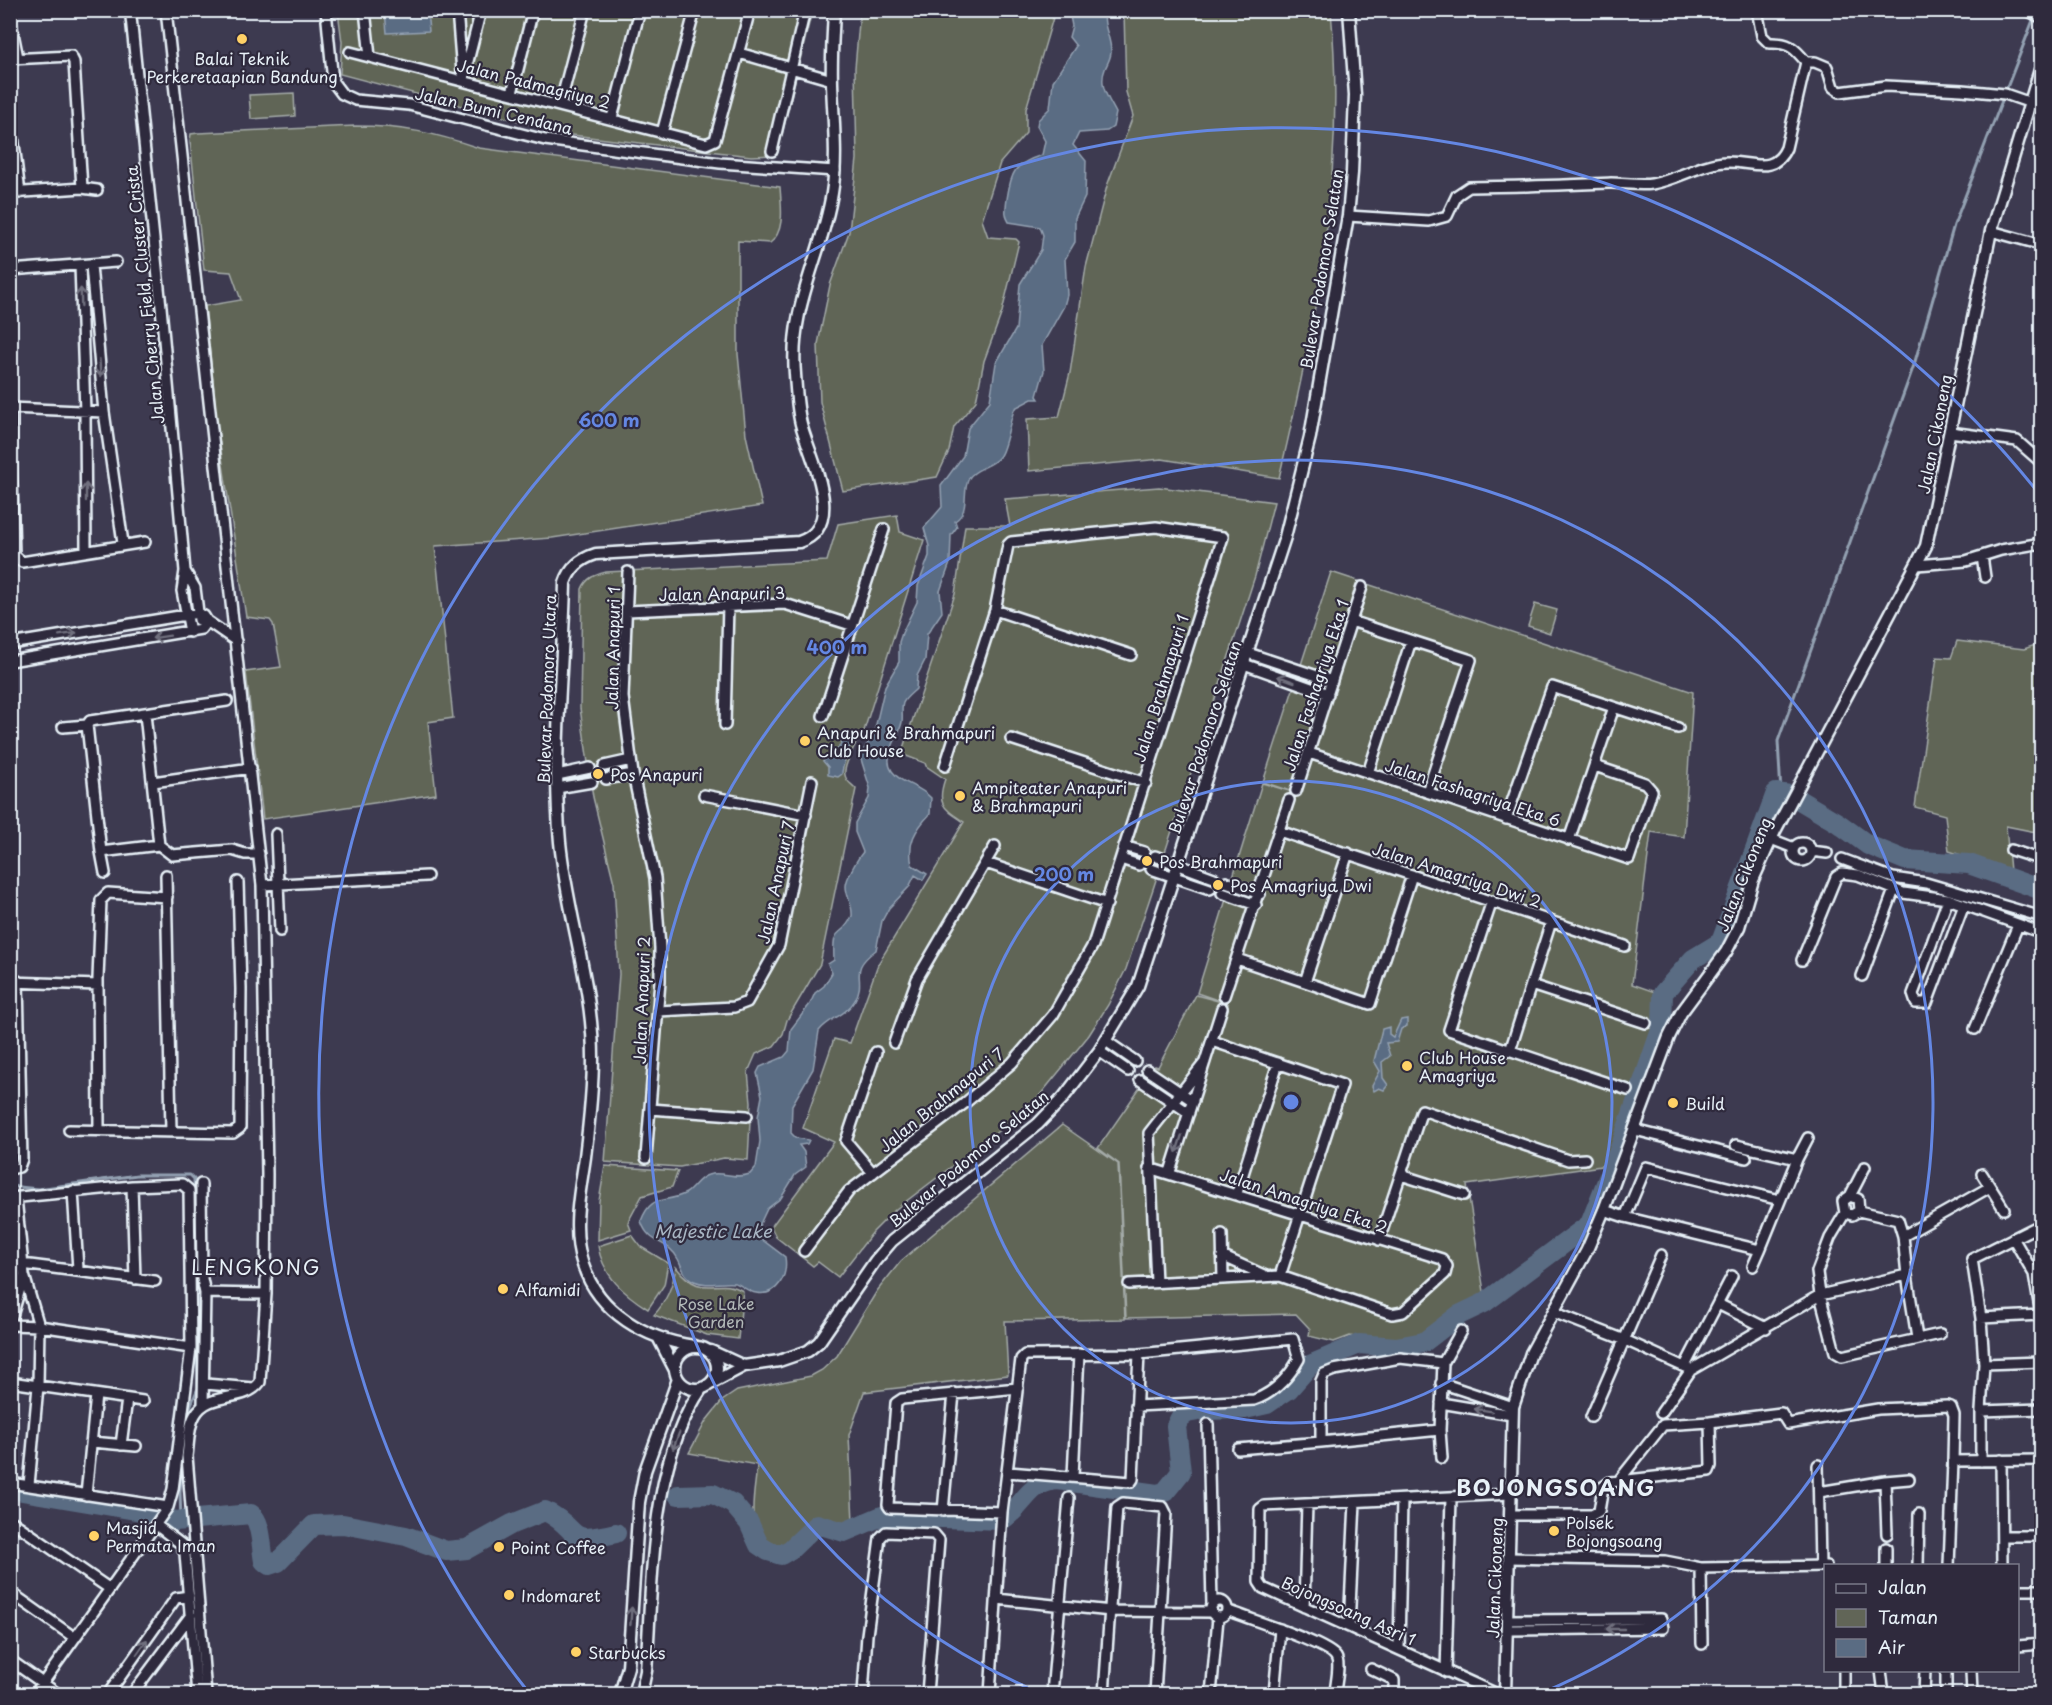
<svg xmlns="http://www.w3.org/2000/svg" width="2052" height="1705" viewBox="0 0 2052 1705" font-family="'Playpen Sans',sans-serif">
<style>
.green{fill:#616557;stroke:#a4aba8;stroke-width:1.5}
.water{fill:#5a6c83;stroke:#93a1b2;stroke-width:1.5}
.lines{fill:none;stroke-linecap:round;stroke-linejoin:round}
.stream{stroke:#93a1b2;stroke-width:3}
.river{stroke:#5a6c83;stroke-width:20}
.minor-casing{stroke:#e8f1f8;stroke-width:14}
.tertiary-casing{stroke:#e8f1f8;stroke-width:15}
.minor{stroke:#2f2a3d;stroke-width:9}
.tertiary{stroke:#2f2a3d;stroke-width:10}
.oneway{stroke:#70707e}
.ring{fill:none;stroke:#6487e3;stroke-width:3}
.poi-dot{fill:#ffd166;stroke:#2f2a3d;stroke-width:2}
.labels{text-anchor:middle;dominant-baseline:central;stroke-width:4.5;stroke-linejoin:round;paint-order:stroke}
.poi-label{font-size:16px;fill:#e8f1f8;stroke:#2f2a3d;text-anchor:start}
.street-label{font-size:16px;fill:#e8f1f8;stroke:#2f2a3d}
.park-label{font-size:16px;fill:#b2b9b8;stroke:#2f2a3d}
.water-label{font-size:18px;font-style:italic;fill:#a8b5c3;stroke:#2f2a3d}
.quarter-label{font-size:20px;letter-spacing:1.5px;fill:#e8f1f8;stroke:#2f2a3d}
.district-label{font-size:22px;font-weight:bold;letter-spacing:1.5px;fill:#e8f1f8;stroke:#2f2a3d}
.centre{fill:#6487e3;stroke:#2f2a3d;stroke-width:3}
.ring-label{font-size:18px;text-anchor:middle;font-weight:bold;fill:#6487e3;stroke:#2f2a3d;stroke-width:4.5;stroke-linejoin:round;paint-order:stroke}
</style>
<rect width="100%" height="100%" fill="#3d3a50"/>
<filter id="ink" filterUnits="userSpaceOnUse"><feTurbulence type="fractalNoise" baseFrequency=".0167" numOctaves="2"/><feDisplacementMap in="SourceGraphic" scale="12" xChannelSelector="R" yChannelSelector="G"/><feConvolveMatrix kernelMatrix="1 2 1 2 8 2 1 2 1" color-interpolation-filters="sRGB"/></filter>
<g filter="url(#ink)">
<path class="green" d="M338,11H812L777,155L751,156L572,135L340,74L342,42Z
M860,11H1055L1026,109V133L1000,163L982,220L988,237L1016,239L1019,242L1002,312L984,361L976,401L954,427L949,451L937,477L843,491L820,402L818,344L830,285L849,232L857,159L855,68Z
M1124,11H1331C1346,172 1316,322 1279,478L1162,459L1029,471L1027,419L1059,417L1070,373L1086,267L1107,186L1133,116L1126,92Z
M294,93L295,116L251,119L249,95Z
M355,126C402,126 435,133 479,148L780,187C781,205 786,231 770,243L738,241V354L746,435L762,506L552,538L435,546L453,718L428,722L436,794L263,819L246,672L281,667L273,624L270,620L246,617L218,431L205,306L241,300L231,272L204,270L190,141L191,134L198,133Z
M1159,487L1274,502L1255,576L1154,886L1126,969L1108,1005L1089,1035L1031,1106L896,1209L873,1232L838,1277L818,1262L813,1266L776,1237L771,1227L834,1142L803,1128L834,1039L850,1043L878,964L964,822C944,808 936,805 945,779L926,766L925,763L901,754L955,594L965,526H1010L1005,499Z
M897,515L900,532L924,540L864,731C858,738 843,766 845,775C846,782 852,784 856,789L820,964L787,1020L783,1034L774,1046L756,1054L748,1072L751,1102L748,1160L724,1158L680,1167L605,1162L619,974L614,883L593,797L580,708L582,589C587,577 595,575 606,572L827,561L838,524Z
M1331,572L1693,692L1684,837L1651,832L1632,984L1658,993L1661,1017L1608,1165L1467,1185L1485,1298L1460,1308L1416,1344L1380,1342L1350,1336L1334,1342L1309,1336L1310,1329L1296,1314L1126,1318L1119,1164L1098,1148L1155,1066L1158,1067L1196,995L1229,1004L1197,993L1262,783L1299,794L1263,782Z
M1535,604L1557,610L1550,633L1528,626Z
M1957,641L2024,649L2041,643V812L2036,832L2006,826L2010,871L1949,851L1945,815L1915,807L1937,657L1951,658Z
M1062,1125L1118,1164L1125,1319L1005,1321L1008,1375L864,1392L849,1435L853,1522L859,1524C839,1531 830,1515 812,1522C796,1528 794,1547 775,1551C742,1533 755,1496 757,1465L689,1453L706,1421L722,1401L737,1391L811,1376L822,1370L837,1356L877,1291L901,1261Z
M605,1166L678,1171L672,1187L642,1196L628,1222L631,1230L598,1240L599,1201Z
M632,1235L641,1247L668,1263L664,1285L648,1309C624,1294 603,1276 598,1246Z
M676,1267C703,1302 717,1275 743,1291L738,1339L707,1335L654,1315C667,1301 673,1285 676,1267Z"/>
<path class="water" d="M385,11H427L429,31L387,33Z
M1069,11H1105C1102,27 1111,36 1111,52C1111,58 1107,64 1105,69C1098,86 1109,99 1116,113L1113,127L1107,131L1079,133L1073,145L1086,161L1085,197L1075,218V242L1065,259L1067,295L1064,306L1042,345L1044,371L1037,396L1039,399H1032L1015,408C1009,421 1006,449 999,457C992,467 975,468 969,478C961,493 971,510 955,521L957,527L951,535L950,563L940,591L942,612L927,634L925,660L917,676L916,689C912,693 905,698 903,703C901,708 903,716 902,722C899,737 882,757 892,771C902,785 920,785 931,798L930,814C915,830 907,843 912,865L927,874L923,880L915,875L909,887L889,908L882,921L876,950C846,972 868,977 855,1000C846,1016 829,1018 819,1031L813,1069L792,1105L791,1133L796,1138L809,1140L807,1144L799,1145L804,1152L806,1167L795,1175L781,1198L767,1209L758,1228L760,1238L785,1257C788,1275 778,1297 756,1293C748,1292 742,1285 735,1283C720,1281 708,1287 694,1281C683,1276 683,1268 678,1259C668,1239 649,1246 641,1221C652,1192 664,1205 686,1193C694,1188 698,1178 708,1175C721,1170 734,1180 750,1174L756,1167L760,1141L758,1117L762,1096L757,1073L760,1067L784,1057L789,1051L791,1029L810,1004L815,993L824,986L832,973L828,964L834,960C832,922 841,941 852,916C853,904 846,897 846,886C846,878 858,858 863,852L855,832V823L869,798L870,788L860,756L874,733L885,686L899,662V642L902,633L917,602L918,586L929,556V546L924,528L942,507L941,486L963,456L968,428L990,401L996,363L1016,329L1020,284L1041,250L1043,235L1040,227L1009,222C1004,214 1006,208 1007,199C1011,172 1014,164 1042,155L1045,141L1037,126L1038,120L1050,108L1053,81L1076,46L1069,37L1072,26Z
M851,733L853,738C851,743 841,770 842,774L838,777L828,775V767L823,761L839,747L846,734Z
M1407,1019V1026L1401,1029L1397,1042L1386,1043L1390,1056L1382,1062L1383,1078L1388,1085L1384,1090L1379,1088L1374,1091L1372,1086L1380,1071L1374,1061L1382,1029L1389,1027V1034L1393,1037L1401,1020Z"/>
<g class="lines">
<path class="stream" d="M1781,793L1778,741L1914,365L1954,225L2035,15
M10,1186L38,1189L137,1175H190L194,1179L198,1388L187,1414
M181,1521L180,1491L184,1438"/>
<path class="river" d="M1796,798L1838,823L1868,845L1905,860L1969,864L2042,890
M10,1489L147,1512L175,1521L251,1514C262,1522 261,1547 264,1561L269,1565L278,1562L314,1525L343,1524L406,1536L446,1551L467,1549L512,1524L545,1511C584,1530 561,1546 616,1533
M678,1495L713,1494L733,1504L749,1523L759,1545L768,1551L781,1555L791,1549L817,1524L844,1532L882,1516L1002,1520C1026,1505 1027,1482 1058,1480L1157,1494L1165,1492L1181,1472L1176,1426L1180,1418L1187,1413L1204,1410L1245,1409L1267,1404L1289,1389L1310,1365L1359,1344L1396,1347L1424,1342L1459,1315L1484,1303L1590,1224L1622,1143L1662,1027L1663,993L1693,959L1721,942L1776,793L1790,795"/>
<g class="minor-casing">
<path id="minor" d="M166,10L262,885L267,1174L266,1294L260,1382C244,1404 209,1390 195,1415C188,1427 189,1443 187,1456L206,1694
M326,10L333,82L342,94L355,100L409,105L545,140L720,163L835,171
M365,10L370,57
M457,10L462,72
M2027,10L2042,18
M131,17L161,307L185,571L182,591L190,632
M10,18L18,58
M350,52L706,144L715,140L750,10
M739,53L832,80
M10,59L71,56L74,62L82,188
M1806,62H1815L1827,67L1833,87L1840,92L1886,86L1962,90L2005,94L2028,102
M463,81L481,10
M512,93L533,10
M560,105L585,10
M10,111L20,193
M612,118L640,10
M662,133L695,10
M772,151L805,10
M10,193L82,188L97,190
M1348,216L1429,221L1447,216L1457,195L1469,187C1516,187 1563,185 1611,183C1624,183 1639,186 1652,184C1675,180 1695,167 1717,163C1746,157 1772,179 1786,148L1806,62C1794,47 1788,42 1769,43L1762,36L1757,10
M1991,231L2042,245
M80,265L85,412L86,550
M91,265L104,412L123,543
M10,270L116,262
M10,408L104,412
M10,412L14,555L22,562L145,542
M1950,432L2017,441L2042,463
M1982,556L1985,577
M1917,565L1966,561L2001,550L2042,543
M185,571L195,588L199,620
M628,572L623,697L633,774L655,878L660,948V981L646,1158
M995,610L1131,655
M627,611L785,604L851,625
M207,621L236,641
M1351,621L1471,660L1427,792
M10,644L198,613L204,616L207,621L201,629L10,661
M1248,653L1332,681
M1244,664L1328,694
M227,701L90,721L87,725L101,852L159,845L172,855L232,850L245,854H259
M145,714L159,845
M823,716L884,529
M725,725L728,605
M63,727L87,725
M1011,739L1146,783
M1309,753L1629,859L1652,791L1645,783L1595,766
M604,766L631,760
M1368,773L1411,641
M557,775L590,768
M606,779L633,774
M153,782L251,768
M557,788L592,782
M1296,791L1362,587
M704,795L806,815
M1506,819L1552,687L1678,728
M1279,831L1625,946
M276,834L280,931
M1771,839L1794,848
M1569,840L1614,707
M1793 852a9 9 0 1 1 18 0a9 9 0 1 1-18 0Z
M1124,846L1144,852
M2011,850L2042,860
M1811,851L1827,853
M101,852L105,873
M1155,856L1214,878
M1121,859L1139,865
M1842,859L1893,878L1926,883L2042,917
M986,863L1107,904
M1151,869L1210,889
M166,875L171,1131
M1226,882L1260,894
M262,885L427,876
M1222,893L1256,905
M1948,899L1913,994L1916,1003H1927L1964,905
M1492,901L1449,1030L1628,1090
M1237,959L1370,1004L1412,875
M1802,960L1836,877L1842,873L1858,875L1903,893L1948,899L2042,933
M1862,976L1894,890
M10,982L98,985
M1305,982L1348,853
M1531,985L1646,1023
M1224,996L1289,800
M658,1011L734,1007L747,1002L779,945L812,781
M1975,1029L2018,925
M1106,1041L1135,1061
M1212,1041L1342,1085L1280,1276
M894,1043L917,979L995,846
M1099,1051L1128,1071
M1510,1051L1551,922
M1147,1070L1193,1101
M1140,1080L1189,1113
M650,1109L747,1116
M99,1128L98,979L101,900L108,893L167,897
M69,1130L233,1133L240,1128L241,989L238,882
M1635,1130L1746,1158
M1736,1145L1797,1159L1760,1250L1625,1217L1646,1167L1780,1200
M1797,1159L1808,1138
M10,1169L19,1167L22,1159L18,981
M1170,1172L1222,1008
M873,1173L846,1141L876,1052
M1982,1174L2004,1209
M1401,1175L1464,1195
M201,1184L202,1279L205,1293
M132,1186L135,1279
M73,1191L78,1269
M1237,1193L1278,1063
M1850,1196L1865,1167
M10,1198L132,1186L182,1184L189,1190L191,1348L173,1489L168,1507L35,1694
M1604,1210L1625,1217
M1859,1211L1898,1220L1903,1236L1990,1187
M1845,1213L1852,1215L1859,1211L1858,1199L1850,1196L1843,1201L1845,1213L1830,1238L1817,1272L1820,1295L1835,1352L1842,1356L1940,1334
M1222,1234L1223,1279
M2013,1238L2034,1274L2041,1315
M1379,1240L1422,1110L1568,1160L1585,1159
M804,1251L849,1191L965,1103L1012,1063L1053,1015L1093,945L1223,537L1156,527L1011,542L1008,545L995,610L945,766
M1222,1256L1266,1276
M22,1264L155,1281
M1753,1266L1760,1250
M24,1275L39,1326L38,1386L29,1485
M1907,1275L1917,1338
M1156,1282L1149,1133L1205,1062
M1129,1284L1280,1276L1392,1314L1403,1312L1445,1274L1447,1266L1442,1259L1149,1168
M1718,1304L1766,1328
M1553,1312L1625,1340L1691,1370
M1981,1318L2042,1315
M10,1323L24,1275L16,1198
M10,1325L39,1326L191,1348
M2042,1362L1984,1364L1981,1411L2042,1409
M1984,1364L1981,1318L1972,1259L2042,1224
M1685,1366L1732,1276
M10,1382L143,1401
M1441,1383L1513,1407
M205,1384L253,1388
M1441,1403L1512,1415
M203,1405L205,1293L266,1294
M1136,1406L1254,1400C1274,1393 1289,1377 1299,1359L1293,1339L1139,1354
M1661,1413L1691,1370L1820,1295L1907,1275L1903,1236
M1591,1417L1661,1255
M1710,1422L1781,1413L1788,1424L1878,1409L1947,1406L1951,1407L1954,1415L1953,1461L2042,1460
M1208,1424L1212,1605
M1440,1430L1321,1442V1381L1324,1374L1334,1370L1400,1358L1443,1363
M92,1442L136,1446
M121,1445L127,1399
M1238,1449L1321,1442
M1442,1458L1440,1430L1443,1363L1461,1331
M2001,1460L2002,1566
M1981,1461V1411
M1818,1465L1820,1565
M1073,1476L1079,1354
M1885,1481L1909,1479
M10,1483L168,1507
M1819,1492L1885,1481L1887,1534
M86,1495L96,1395
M943,1511L954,1393
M1002,1512L890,1508L888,1505L896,1403L902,1399L1018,1388
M1511,1515H1592L1599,1511L1603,1487L1610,1482L1709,1471L1711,1466L1710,1422L1663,1425L1620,1479
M10,1520L110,1589
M156,1525L181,1544L185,1554L197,1694
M2002,1536H2042
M1510,1558L1665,1561L1701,1568L1826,1566
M1886,1566V1548
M1918,1566L1919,1514
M1949,1566L1953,1461
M1701,1568L1702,1644
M2018,1590H2042
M10,1592L75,1638
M997,1599L1111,1611L1211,1612
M1211 1609a8 8 0 1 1 16 0a8 8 0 1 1-16 0Z
M1304,1607L1307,1504
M1227,1610C1245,1618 1328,1643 1336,1657C1341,1665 1335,1685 1335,1694
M1349,1627L1355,1502
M1508,1630L1663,1628L1661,1619L1508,1620
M2018,1646L2042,1644
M1399,1649L1402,1500
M10,1660L58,1694
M1371,1669L1394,1680V1694
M1844,1670V1694
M1881,1670L1884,1694
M1971,1670L1972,1694
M1446,1672L1451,1498
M108,1694L176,1598L189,1596
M132,1694L191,1615
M863,1694L867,1635L880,1538L886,1532L934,1534L939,1540L927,1694
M990,1694L1002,1512L1021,1359L1025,1355L1139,1354L1133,1479L1131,1482L1008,1472
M1052,1694L1069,1498
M1104,1694L1117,1507L1123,1503L1163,1507L1166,1513L1155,1694
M1211,1694L1218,1618
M1274,1694L1280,1629
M1497,1694L1263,1588L1259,1582L1260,1509L1264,1506L1511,1494
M1924,1694L1925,1670
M1946,1694V1670
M2039,1694H2042"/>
</g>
<g class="tertiary-casing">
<path id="tertiary" d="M659,1339L675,1370
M694,1346C646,1339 599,1313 583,1265C571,1229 580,1193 585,1157C589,1124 593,1091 593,1058C593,985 567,914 560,842C552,757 563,669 565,583C570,568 580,559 596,554L799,542C848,526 809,456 801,424C797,408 796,391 795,374C789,306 822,256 832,193C838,157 833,119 832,83C831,59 833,35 834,10
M675 1368a21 21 0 1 1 42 0a21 21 0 1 1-42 0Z
M711,1351L744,1366
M708,1385L744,1366L779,1361L808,1351L819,1342L875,1261L892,1241L1038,1124L1063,1098L1099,1051L1138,986L1285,537L1310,437L1348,216L1352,173L1355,95L1349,10
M620,1694L628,1667L639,1502L645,1471L678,1379
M641,1694L646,1671C653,1582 649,1464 702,1388
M1505,1694L1513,1407L1531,1353L1587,1250L1604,1210L1669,1037L1681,1013L1726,952L1739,927L1753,880L1775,831L1926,546L1991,231L2042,63"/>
</g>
<use href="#minor" class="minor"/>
<use href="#tertiary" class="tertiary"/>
</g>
<defs><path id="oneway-shaft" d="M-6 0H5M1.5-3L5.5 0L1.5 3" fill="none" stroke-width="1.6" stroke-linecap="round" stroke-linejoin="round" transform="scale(1.5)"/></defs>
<g class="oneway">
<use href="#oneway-shaft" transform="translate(81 297) rotate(-92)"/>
<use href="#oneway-shaft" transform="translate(100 368) rotate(86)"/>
<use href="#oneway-shaft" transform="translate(86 492) rotate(-90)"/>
<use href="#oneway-shaft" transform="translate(68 634) rotate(-9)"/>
<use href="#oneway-shaft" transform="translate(161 637) rotate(171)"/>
<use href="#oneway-shaft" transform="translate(1286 679) rotate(-160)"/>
<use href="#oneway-shaft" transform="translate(1179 1144) rotate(108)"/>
<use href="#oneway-shaft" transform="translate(1483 1410) rotate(-171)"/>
<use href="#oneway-shaft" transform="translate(676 1441) rotate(111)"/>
<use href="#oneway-shaft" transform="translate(631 1616) rotate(-86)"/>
<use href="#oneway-shaft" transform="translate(1615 1629) rotate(180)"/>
<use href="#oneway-shaft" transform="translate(142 1647) rotate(-55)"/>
</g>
</g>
<g class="ring">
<circle cx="1291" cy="1102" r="321"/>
<path d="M1040 1693A642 642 0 1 1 1542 1693"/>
<path d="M526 1689A964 964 0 0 1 2040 495"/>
</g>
<g class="poi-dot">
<circle cx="242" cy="39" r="6"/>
<circle cx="805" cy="741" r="6"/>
<circle cx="598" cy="774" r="6"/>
<circle cx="960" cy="796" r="6"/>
<circle cx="1147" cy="861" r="6"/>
<circle cx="1218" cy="885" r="6"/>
<circle cx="1407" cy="1066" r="6"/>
<circle cx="1673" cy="1103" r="6"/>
<circle cx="503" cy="1289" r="6"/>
<circle cx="1554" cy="1531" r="6"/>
<circle cx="94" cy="1536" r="6"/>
<circle cx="499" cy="1547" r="6"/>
<circle cx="509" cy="1595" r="6"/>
<circle cx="576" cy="1652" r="6"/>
</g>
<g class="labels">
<g class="poi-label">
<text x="242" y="58" text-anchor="middle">Balai Teknik<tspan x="242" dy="18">Perkeretaapian Bandung</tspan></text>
<text x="817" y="732">Anapuri &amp; Brahmapuri<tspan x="817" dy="18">Club House</tspan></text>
<text x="610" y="774">Pos Anapuri</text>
<text x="972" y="787">Ampiteater Anapuri<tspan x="972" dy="18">&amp; Brahmapuri</tspan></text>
<text x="1159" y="861">Pos Brahmapuri</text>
<text x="1230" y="885">Pos Amagriya Dwi</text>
<text x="1419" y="1057">Club House<tspan x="1419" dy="18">Amagriya</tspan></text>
<text x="1685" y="1103">Build</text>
<text x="515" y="1289">Alfamidi</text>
<text x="1566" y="1522">Polsek<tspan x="1566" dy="18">Bojongsoang</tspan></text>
<text x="106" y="1527">Masjid<tspan x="106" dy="18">Permata Iman</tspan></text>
<text x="511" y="1547">Point Coffee</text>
<text x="521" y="1595">Indomaret</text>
<text x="588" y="1652">Starbucks</text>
</g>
<g class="street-label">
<text transform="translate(534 83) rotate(14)">Jalan Padmagriya 2</text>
<text transform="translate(494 110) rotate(13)">Jalan Bumi Cendana</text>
<text transform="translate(1321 269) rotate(-81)">Bulevar Podomoro Selatan</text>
<text transform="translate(144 295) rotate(-96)">Jalan Cherry Field, Cluster Crista</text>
<text transform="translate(1934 434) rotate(-79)">Jalan Cikoneng</text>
<text transform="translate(722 593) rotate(-1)">Jalan Anapuri 3</text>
<text transform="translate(612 648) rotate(-89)">Jalan Anapuri 1</text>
<text transform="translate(1315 685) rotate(-72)">Jalan Fashagriya Eka 1</text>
<text transform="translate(1160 688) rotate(-73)">Jalan Brahmapuri 1</text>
<text transform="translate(546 689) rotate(-88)">Bulevar Podomoro Utara</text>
<text transform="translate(1204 737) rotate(-72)">Bulevar Podomoro Selatan</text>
<text transform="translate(1473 792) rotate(18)">Jalan Fashagriya Eka 6</text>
<text transform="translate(1457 874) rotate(18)">Jalan Amagriya Dwi 2</text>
<text transform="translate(1743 874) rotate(-68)">Jalan Cikoneng</text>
<text transform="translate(775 882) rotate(-78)">Jalan Anapuri 7</text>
<text transform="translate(641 1000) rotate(-88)">Jalan Anapuri 2</text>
<text transform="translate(941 1099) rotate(-39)">Jalan Brahmapuri 7</text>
<text transform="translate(968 1158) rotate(-40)">Bulevar Podomoro Selatan</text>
<text transform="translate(1304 1200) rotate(18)">Jalan Amagriya Eka 2</text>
<text transform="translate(1494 1578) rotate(-88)">Jalan Cikoneng</text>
<text transform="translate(1349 1610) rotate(24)">Bojongsoang Asri 1</text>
</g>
<g class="park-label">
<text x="716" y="1303">Rose Lake<tspan x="716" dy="18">Garden</tspan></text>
</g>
<g class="water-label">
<text x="713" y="1230">Majestic Lake</text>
</g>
<g class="quarter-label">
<text x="256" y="1267">LENGKONG</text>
</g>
<g class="district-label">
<text x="1556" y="1486">BOJONGSOANG</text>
</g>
</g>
<circle cx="1291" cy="1102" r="9" class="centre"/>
<g class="ring-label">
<text x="609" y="427">600 m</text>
<text x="837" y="654">400 m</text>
<text x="1064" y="881">200 m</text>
</g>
<rect width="2052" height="1705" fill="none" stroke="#2f2a3d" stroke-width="36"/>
<rect x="18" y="18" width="2016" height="1669" fill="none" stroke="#e8f1f8" stroke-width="2" filter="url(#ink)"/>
<rect x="1824" y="1564" width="195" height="108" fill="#2f2a3d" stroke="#797a88" stroke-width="1.5"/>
<rect x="1836" y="1584" width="30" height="9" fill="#2f2a3d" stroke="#797a88" stroke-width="1.5"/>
<text x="1878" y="1594" font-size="18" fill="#e8f1f8">Jalan</text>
<rect x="1836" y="1609" width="30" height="18" fill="#616557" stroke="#797a88" stroke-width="1.5"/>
<text x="1878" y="1624" font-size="18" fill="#e8f1f8">Taman</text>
<rect x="1836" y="1639" width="30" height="18" fill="#5a6c83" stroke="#797a88" stroke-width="1.5"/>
<text x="1878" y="1654" font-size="18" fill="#e8f1f8">Air</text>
</svg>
